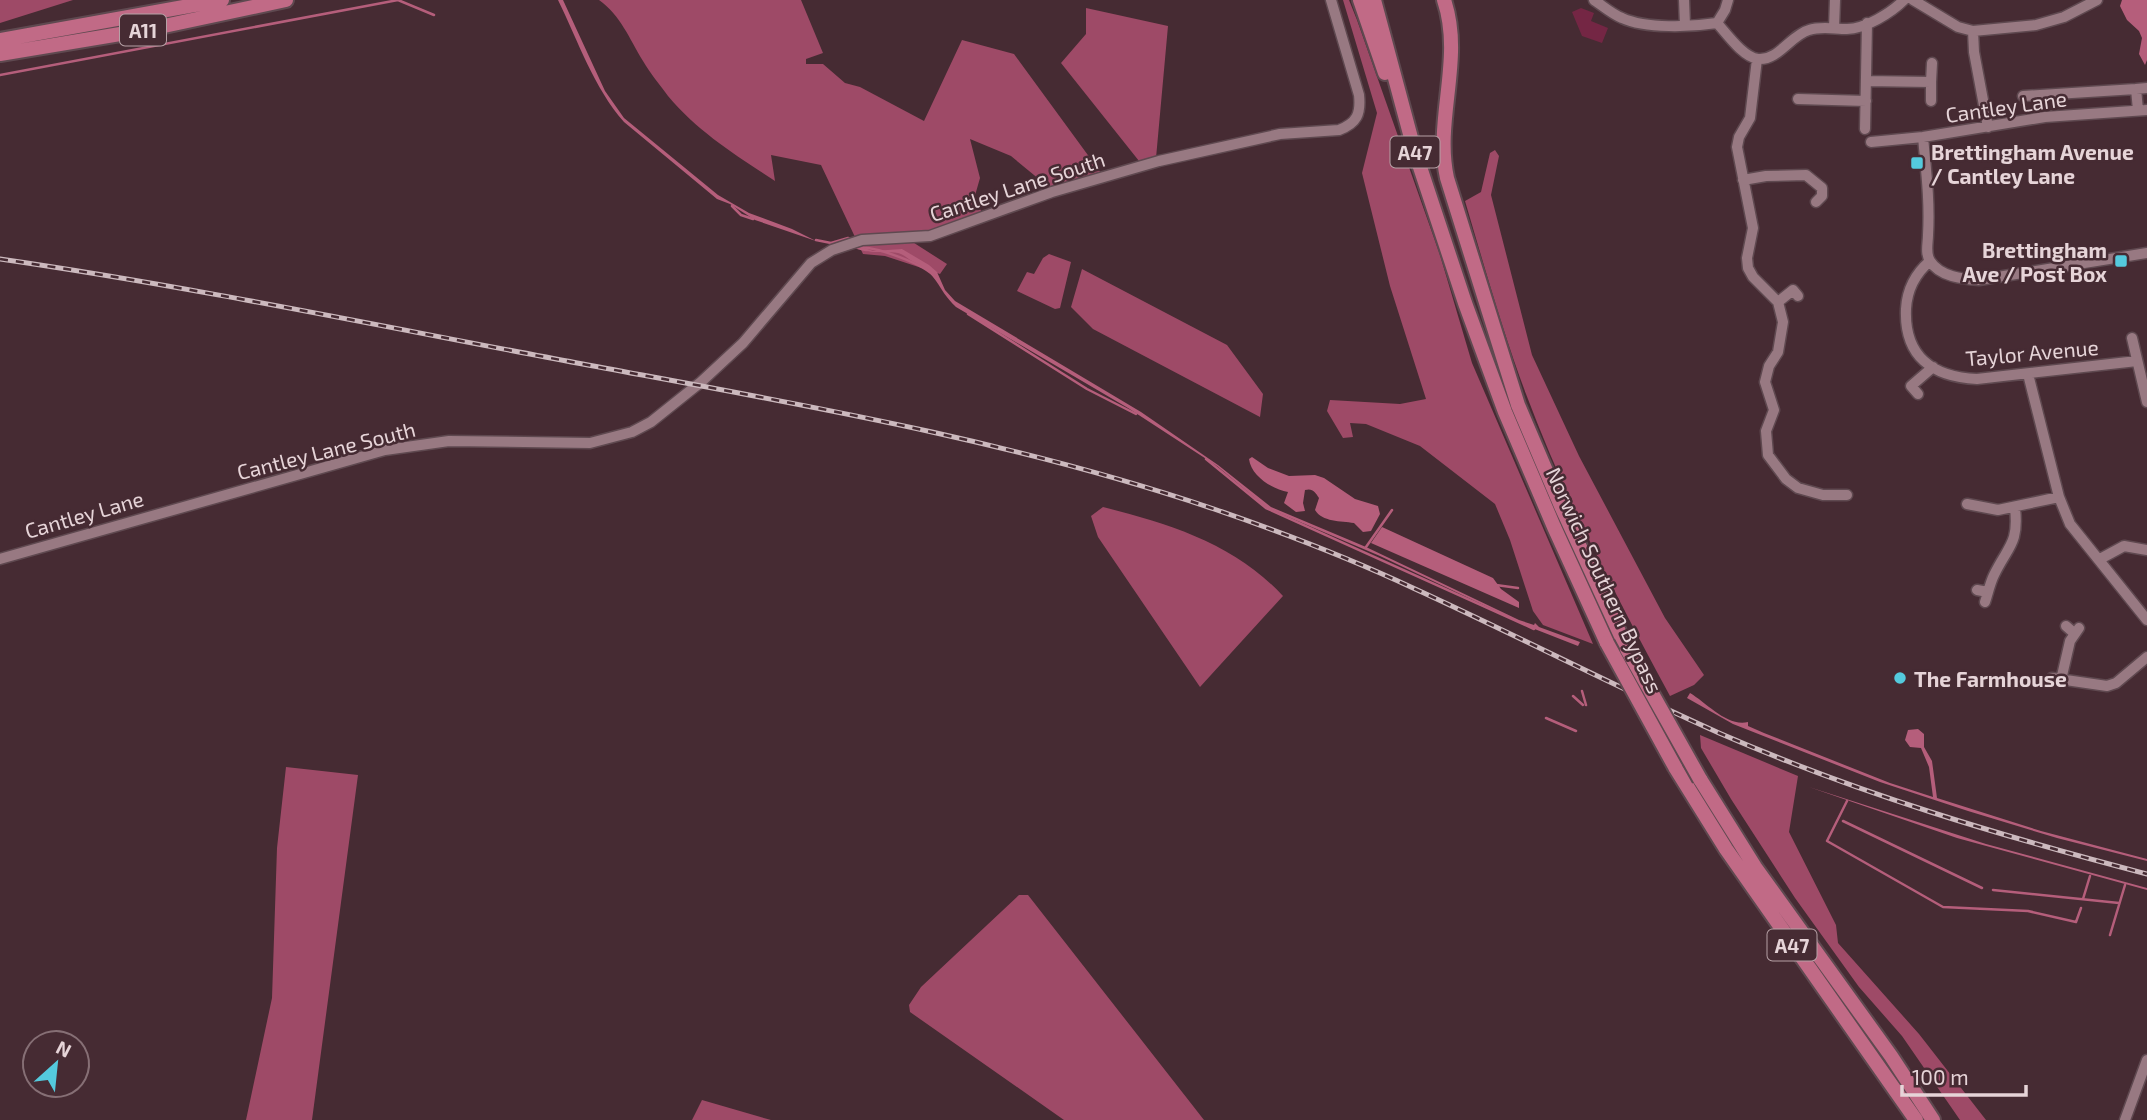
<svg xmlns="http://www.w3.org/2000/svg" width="2147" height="1120" viewBox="0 0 2147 1120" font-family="'Exo 2',sans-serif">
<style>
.green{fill:#742644}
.forest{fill:#9e4a67}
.water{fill:#b55e7b}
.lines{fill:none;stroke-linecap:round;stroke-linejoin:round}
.stream{stroke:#b55e7b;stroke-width:2.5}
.minor-casing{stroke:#5f4950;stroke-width:13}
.highway-casing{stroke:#5f4950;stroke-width:18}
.minor{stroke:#987982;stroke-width:10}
.highway{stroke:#c16a86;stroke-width:14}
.rail-casing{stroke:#ccb9be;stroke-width:5}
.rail{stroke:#462b33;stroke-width:2.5;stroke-dasharray:8;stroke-linecap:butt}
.highway-bridge-casing{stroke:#5f4950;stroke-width:18;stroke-linecap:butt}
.highway-bridge{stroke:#c16a86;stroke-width:14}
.poi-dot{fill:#54cadd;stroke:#462b33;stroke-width:2.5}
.labels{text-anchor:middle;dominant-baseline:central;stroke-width:5;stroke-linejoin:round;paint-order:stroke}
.shield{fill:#462b33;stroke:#b6a1a6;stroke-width:2}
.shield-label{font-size:19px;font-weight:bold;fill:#e6d4d8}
.street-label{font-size:21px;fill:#e6d4d8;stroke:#462b33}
.poi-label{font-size:21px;font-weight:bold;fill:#e6d4d8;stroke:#462b33;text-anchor:start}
</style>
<rect width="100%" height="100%" fill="#462b33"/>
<path class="green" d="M1581,8L1594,13L1591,21L1608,28L1602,43L1582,36L1572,12Z"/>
<path class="forest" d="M0,0H73L0,23Z
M599,0H801L823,53L806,59V64H823L845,83L860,87L924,121L962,40L1014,54L1101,173L1051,189L1011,156L970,139L980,178L974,199L983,214L911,241L947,264L940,274L885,256L863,254L821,165L771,155L775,181C737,156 698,132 668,96C660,85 650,73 643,61C629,38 621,16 599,0Z
M1343,0H1349L1357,20L1440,255L1472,363L1593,644L1543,625L1533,611L1510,540L1495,504L1420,446L1366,424L1350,423L1353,437L1343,438L1327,411L1330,400L1400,404L1426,399L1390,286L1362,173L1377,113Z
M1086,8L1168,26L1156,158L1139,161L1061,63L1086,34Z
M1495,150L1499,156L1491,195L1532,355L1579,456L1665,618L1704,675L1694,685L1670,696C1617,598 1565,498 1526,394C1502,330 1484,265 1465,201L1481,192L1490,153Z
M1049,254L1071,262L1060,308L1055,309L1017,291L1027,272L1034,274L1043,258Z
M1082,269L1227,345L1263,394L1260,417L1093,329L1071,307Z
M1103,507C1170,524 1235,544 1283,596L1200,687L1098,537L1091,516Z
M1700,735L1798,776L1789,832L1836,925L1838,943L1919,1034L1986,1120H1960L1902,1036L1859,987L1795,898L1731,799L1701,748Z
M286,767L358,775L312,1120H246L272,998L277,848Z
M1019,895H1028L1204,1120H1064L910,1012L909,1005L921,987Z
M702,1100L771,1120H692Z"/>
<path class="water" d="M558,0H563L605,91L624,118L718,195L749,213L792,229L816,241L755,220L730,204L717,199L624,122C594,88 578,41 558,0Z
M2122,0H2147V60L2145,65L2139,54L2142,38L2139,31L2127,20L2120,6Z
M859,246L873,251L902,249L929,265L937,272L945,290L955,301L1141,412L1218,465L1271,507L1366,547L1519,620L1534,625L1535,623L1539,627L1580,642L1578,646L1532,628L1380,556L1267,508L1217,466L1128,408L956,307C936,288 939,274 912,261C907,258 903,254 898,253C882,250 870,255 855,248Z
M1252,457L1268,468L1289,476L1315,475L1324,478L1355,499L1378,506L1380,514L1371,531L1363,532L1354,523C1341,521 1322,522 1315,510L1319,498C1315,492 1313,488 1305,490L1303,503L1305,511L1296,512L1284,503L1288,492C1272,489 1251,476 1249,459Z
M1382,527L1493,578L1501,589L1519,602V608L1371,543Z
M1690,693C1707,703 1727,727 1748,722V726L1764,733L1890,783L1933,797L1929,767L1921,748L1910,747L1905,740L1908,730L1918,729L1924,734V747L1932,761L1937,798L2041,831L2147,859V861L2057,838L1968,811L1880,782L1733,724L1687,698Z
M1809,787L1986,844L2147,888V890L1957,838Z"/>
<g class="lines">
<path class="stream" d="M0,75L398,0L434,15
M732,206L741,215L753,219
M816,240L831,243L848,238L853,240
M860,247C879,248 925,264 936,278
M968,314L1087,389L1136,414
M1206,459L1266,508L1534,629
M1366,547L1392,510
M1496,585L1518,588
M1582,691L1586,705
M1573,696L1583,705
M1546,718L1576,731
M1847,801L1827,841L1943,907L2028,911L2076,922L2081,908
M1843,821L1982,888
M1993,890L2119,903
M2083,899L2090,876
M2110,935L2125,885"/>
<g class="minor-casing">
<path id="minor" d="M1594,0C1603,6 1612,14 1622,18C1646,29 1691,27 1717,23L1725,10L1728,0
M1684,0L1685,25
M1913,0L1958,27L1973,31L2036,25L2064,17L2097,0
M1717,23C1727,34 1743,57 1758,59C1778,61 1791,35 1809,30C1821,26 1834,29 1847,29C1865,29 1891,13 1904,0
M1834,28L1835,0
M1973,31L1974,52L1988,127
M1757,59L1750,118L1739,137L1737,147L1753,228L1747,258L1748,268L1753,277L1778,302L1783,322L1778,352L1769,366L1765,382L1774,410L1766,431L1768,455L1786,479L1798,488L1823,495H1847
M1866,81L1931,82V101
M1931,82L1932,63
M2136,89L2147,88
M2023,96L2136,89L2138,110
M1798,99L1866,101
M1865,129L1867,23
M1923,137C1926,170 1930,202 1928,235C1928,243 1925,253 1930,261C1940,277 1963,279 1979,280L2147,253
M1871,142L1923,137L2045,117L2147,110
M1743,180L1766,176L1806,175L1822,188V196L1816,202
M1930,261C1916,273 1907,290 1906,309C1904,356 1932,377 1977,379L2137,361
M1778,302L1793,290L1798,296
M2132,338L2147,402
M2028,374L2059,497L2070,524L2147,620
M1918,394L1911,386L1933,367
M1967,504L1998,510L2059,497
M0,559L385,450L449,441L590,443L632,432L651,422L701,382L743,343L811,263L832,250L862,240L930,236L1052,192L1159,161L1280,134L1339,130C1357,123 1361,114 1359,95L1331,0
M2100,559L2124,546L2147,550
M1977,590L1988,592
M1985,602C1988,593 1990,583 1994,575C2008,546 2019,544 2015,508
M2066,626L2074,633
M2052,678L2107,686L2116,683L2147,657
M2061,680L2070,641L2079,628
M2125,1120L2147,1060"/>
</g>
<g class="highway-casing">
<path id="highway" d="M1360,0L1385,73
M1374,0L1414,149L1465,303L1505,412L1554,527L1607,643
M1444,0C1464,59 1434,119 1447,178L1518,405L1561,506L1627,649
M0,40L222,0
M0,54L150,29L286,0
M1675,767L1726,849L1916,1120
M1700,779L1755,867L1891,1056L1933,1120"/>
</g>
<use href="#minor" class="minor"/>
<use href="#highway" class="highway"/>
<g class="rail-casing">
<path id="rail" d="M0,259C193,287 385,327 577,363C792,403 1007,439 1214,509C1281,532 1349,558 1413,588C1516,635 1616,687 1719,733C1857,793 2001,836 2147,874"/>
</g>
<use href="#rail" class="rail"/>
<g class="highway-bridge-casing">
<path id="highway-bridge" d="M1607,643L1675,767
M1627,649L1700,779"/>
</g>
<use href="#highway-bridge" class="highway-bridge"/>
</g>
<g class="poi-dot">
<rect x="1910" y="156" width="14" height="14" rx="3.5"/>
<rect x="2114" y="254" width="14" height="14" rx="3.5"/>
<circle cx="1900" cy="678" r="7"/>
</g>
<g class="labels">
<g class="shield">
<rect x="120" y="14.5" width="46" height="31" rx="5"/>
<rect x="1390.5" y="136.5" width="49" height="31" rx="5"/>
<rect x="1767.5" y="929.5" width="49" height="31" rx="5"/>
</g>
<g class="shield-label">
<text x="143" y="30">A11</text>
<text x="1415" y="152">A47</text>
<text x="1792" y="945">A47</text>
</g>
<g class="street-label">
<text transform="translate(2006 106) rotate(-8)">Cantley Lane</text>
<text transform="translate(1017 186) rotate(-18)">Cantley Lane South</text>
<text transform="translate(2032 352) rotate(-5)">Taylor Avenue</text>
<text transform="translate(326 450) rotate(-14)">Cantley Lane South</text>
<text transform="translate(84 514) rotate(-16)">Cantley Lane</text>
<text transform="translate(1605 580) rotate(65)">Norwich Southern Bypass</text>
</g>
<g class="poi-label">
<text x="1931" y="151">Brettingham Avenue<tspan x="1931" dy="24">/ Cantley Lane</tspan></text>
<text x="2107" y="249" text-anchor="end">Brettingham<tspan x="2107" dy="24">Ave / Post Box</tspan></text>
<text x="1914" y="678">The Farmhouse</text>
</g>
</g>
<g transform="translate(56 1064) rotate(27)"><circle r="33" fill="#462b33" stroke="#866f75" stroke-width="2"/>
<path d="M0-5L12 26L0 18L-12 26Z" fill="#54cadd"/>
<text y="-10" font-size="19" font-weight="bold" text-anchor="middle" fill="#e6d4d8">N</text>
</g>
<path d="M1902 1085v10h124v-10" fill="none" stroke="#e6d4d8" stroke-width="3.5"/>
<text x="1912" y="1085" font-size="21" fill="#e6d4d8" stroke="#462b33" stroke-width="5" paint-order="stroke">100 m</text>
</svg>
